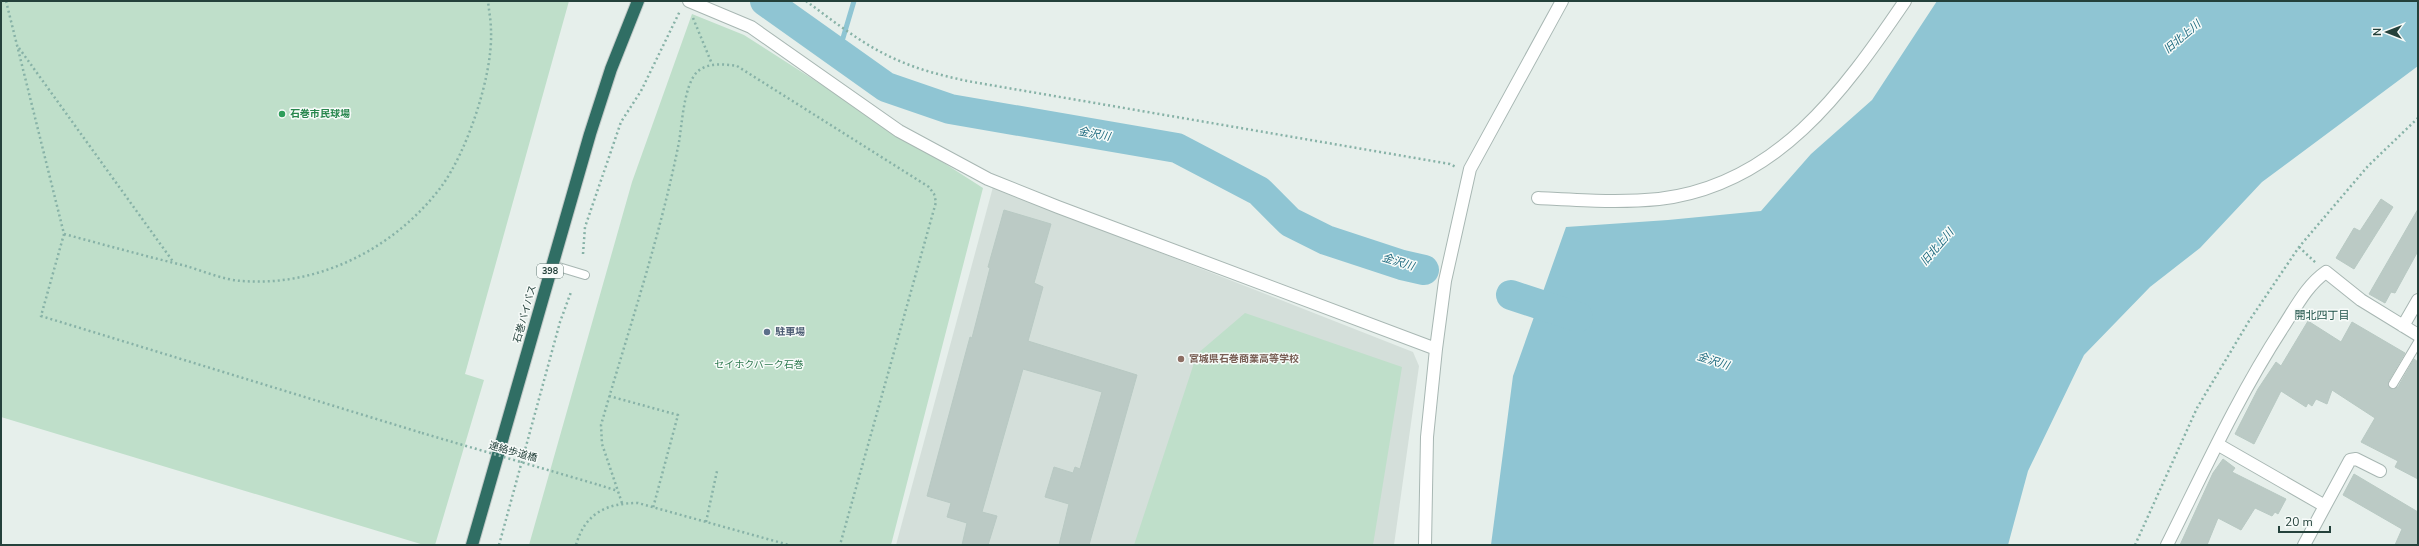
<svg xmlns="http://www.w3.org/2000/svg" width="2419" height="546" viewBox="0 0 2419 546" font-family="'Nunito Sans','Noto Sans JP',sans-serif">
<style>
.built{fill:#d4dfda}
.green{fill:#bfdfca}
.water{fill:#8fc5d3}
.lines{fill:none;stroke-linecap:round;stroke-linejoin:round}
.stream{stroke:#8fc5d3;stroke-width:5}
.river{stroke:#8fc5d3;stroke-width:30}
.building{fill:#bbcac5;stroke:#b8c9c3}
.lane-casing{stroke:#a8b7b3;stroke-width:10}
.street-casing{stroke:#a8b7b3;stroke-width:14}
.highway-casing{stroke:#c2cac8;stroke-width:14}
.path{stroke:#87b2a7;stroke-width:2.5;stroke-dasharray:2 3;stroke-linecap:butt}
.lane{stroke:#fff;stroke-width:8}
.street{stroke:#fff;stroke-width:12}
.highway{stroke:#306e64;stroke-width:12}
.path-bridge{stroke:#87b2a7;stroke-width:2.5;stroke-dasharray:2 3;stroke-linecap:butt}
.leisure-dot{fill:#2e9e5b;stroke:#f7fbf9;stroke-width:1.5}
.service-dot{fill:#5c6f8a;stroke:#f7fbf9;stroke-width:1.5}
.education-dot{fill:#8d6e63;stroke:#f7fbf9;stroke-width:1.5}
.labels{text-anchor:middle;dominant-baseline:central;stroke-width:3;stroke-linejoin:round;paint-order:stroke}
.shield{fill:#f7fbf9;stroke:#637974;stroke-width:1}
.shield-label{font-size:9px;font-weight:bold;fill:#24413b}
.leisure-label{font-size:10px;font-weight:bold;fill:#27864d;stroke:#f7fbf9;text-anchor:start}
.street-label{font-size:10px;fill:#24413b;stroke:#f7fbf9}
.service-label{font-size:10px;font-weight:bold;fill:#4e5e75;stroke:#f7fbf9;text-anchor:start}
.education-label{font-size:10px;font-weight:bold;fill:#785e54;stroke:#f7fbf9;text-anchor:start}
.park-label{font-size:10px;fill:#2e794f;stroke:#f7fbf9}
.water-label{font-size:11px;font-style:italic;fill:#1d697e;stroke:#f7fbf9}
.neighbourhood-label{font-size:11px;fill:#20544a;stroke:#f7fbf9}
</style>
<rect width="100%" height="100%" fill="#e6efeb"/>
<path class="built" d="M993,187L1413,352L1419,366L1394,545H896Z"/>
<path class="green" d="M1,1H569L465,374L484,380L435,545H424L1,417Z
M692,14L744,35L983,188L891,545H529L632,182Z
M1245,313L1402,367L1373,545H1134L1197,354Z"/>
<path class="water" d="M1937,1H2418V66L2262,182L2200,248L2150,287L2084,355L2028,471L2008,545H1491L1513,376L1566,227L1668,220L1761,211L1811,154L1872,100Z"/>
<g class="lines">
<path class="stream" d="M836,50L843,38L854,1"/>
<path class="river" d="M765,1L886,87L950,109L1177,148L1259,191L1290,222L1326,240L1402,265L1424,270
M1511,295L1578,317"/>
</g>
<path class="building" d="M2381,199L2393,207L2354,269L2336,258L2354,228L2360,231Z
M2418,209V251L2395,293L2391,292L2385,303L2369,294Z
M1004,210L1051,224L1034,283L1043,287L1028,341L1137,375L1089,545H1059L1069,504L1045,497L1054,467L1073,473L1075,467L1080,469L1102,392L1023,369L982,512L997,516L988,545H962L967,523L947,517L951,503L927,496L970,337L972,338L990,268L988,267Z
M2308,321L2341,342L2352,322L2405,353L2388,382L2391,389L2398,387L2414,359L2418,362V479L2395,467L2398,461L2361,442L2375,418L2332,390L2327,404L2316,399L2312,406L2308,403L2306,407L2281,391L2254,444L2235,434L2258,389L2276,362L2281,366Z
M2223,459L2235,468L2232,472L2286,499L2278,514L2275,512L2272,516L2255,508L2241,530L2218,518L2207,545H2180L2213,473Z
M2354,474L2418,512V545H2395L2402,529L2343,495Z"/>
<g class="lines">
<g class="lane-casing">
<path id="lane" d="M552,265L585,275
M2393,384L2418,342"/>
</g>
<g class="street-casing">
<path id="street" d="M689,1L751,27L899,131L988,179L1058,207L1436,349
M1538,198C1578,200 1618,203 1659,199C1777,185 1843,92 1905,1
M2403,326L2418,300
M2217,444L2325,506L2304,545
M2325,506L2350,460L2356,459L2380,471
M1425,545L1427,437L1436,349L1445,281L1470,169L1562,1
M2167,545C2204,471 2238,396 2283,327C2296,307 2307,285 2326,272L2361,300L2418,335"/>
</g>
<g class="highway-casing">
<path id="highway" d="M472,545L590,134L611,69L638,1"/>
</g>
<path class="path" d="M6,1L64,234L41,316L422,433
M806,1C836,23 867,48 902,62C923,71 945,76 967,81L1450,164L1456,167
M693,18L712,64
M19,48L174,263
M64,234C105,245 145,256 186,266C203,271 224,280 242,281C319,287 395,248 441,187C467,152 493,75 491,31C491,21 489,11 488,1
M2299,247L2316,263
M583,254L585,227L621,122L641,91L680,11
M609,396L678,415L653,508
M599,485L618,491
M622,503L602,444L601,425C628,331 660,238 679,142C682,124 684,85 697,72C708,62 724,64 737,66L929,187L934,194L936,202L840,545
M706,522L717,471
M499,545L560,322L571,292
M576,545C585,513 607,503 638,503L789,545
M2135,545L2197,408L2249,321L2299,247L2368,166L2418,118"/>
<use href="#lane" class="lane"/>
<use href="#street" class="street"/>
<use href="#highway" class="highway"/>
<path class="path-bridge" d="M422,433L599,485"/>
</g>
<circle class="leisure-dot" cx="282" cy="114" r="4"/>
<circle class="service-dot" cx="767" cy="332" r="4"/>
<circle class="education-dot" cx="1181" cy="359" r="4"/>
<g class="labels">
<rect class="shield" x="537" y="264" width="26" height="14" rx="3"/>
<g class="shield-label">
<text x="550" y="271">398</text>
</g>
<g class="leisure-label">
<text x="290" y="114">石巻市民球場</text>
</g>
<g class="street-label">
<text transform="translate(525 314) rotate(-74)">石巻バイパス</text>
<text transform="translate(513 452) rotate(16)">連絡歩道橋</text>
</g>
<g class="service-label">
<text x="775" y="332">駐車場</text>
</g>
<g class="education-label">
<text x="1189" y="359">宮城県石巻商業高等学校</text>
</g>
<g class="park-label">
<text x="759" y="365">セイホクパーク石巻</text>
</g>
<g class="water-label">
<text transform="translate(2182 37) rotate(-40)">旧北上川</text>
<text transform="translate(1094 134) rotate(10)">金沢川</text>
<text transform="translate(1937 247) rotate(-49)">旧北上川</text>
<text transform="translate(1398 262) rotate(17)">金沢川</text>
<text transform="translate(1713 361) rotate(18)">金沢川</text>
</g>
<g class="neighbourhood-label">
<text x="2322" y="315">開北四丁目</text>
</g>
</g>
<rect width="2419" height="546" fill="none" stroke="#24413b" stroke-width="4"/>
<g transform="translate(2387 32) rotate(270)" stroke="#f7fbf9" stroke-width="3" paint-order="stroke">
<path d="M0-3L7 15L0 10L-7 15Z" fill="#24413b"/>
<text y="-6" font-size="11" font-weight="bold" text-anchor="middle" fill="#24413b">N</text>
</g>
<path d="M2279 526v6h51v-6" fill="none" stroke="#24413b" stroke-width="2"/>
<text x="2285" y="526" font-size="12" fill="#24413b" stroke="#f7fbf9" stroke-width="3" paint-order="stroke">20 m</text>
</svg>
